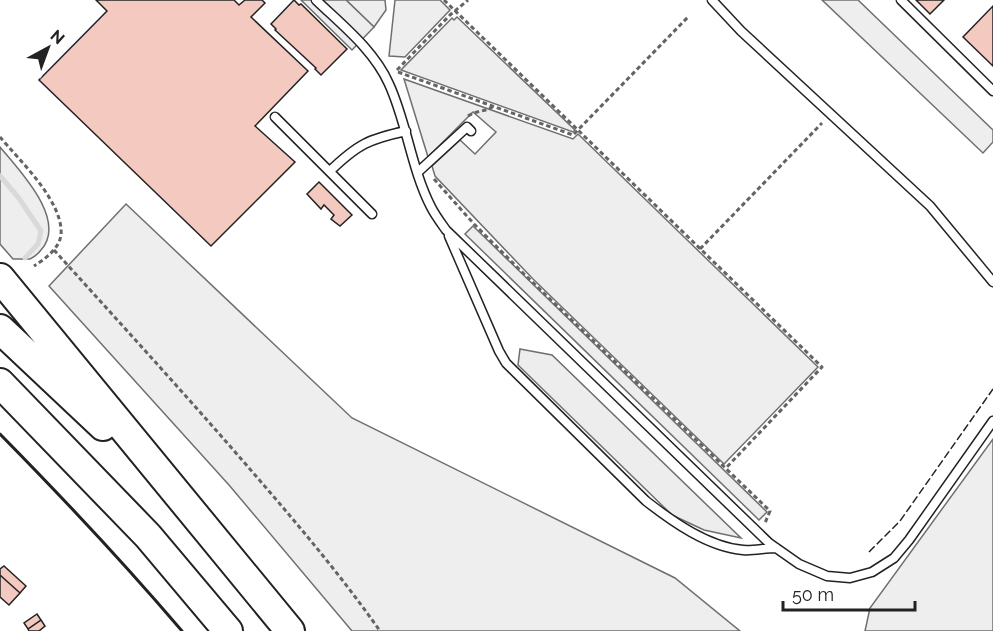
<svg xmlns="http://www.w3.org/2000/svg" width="993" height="631" viewBox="0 0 993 631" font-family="Raleway,sans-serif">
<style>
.green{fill:#eee;stroke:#6f6f6f;stroke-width:1.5}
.parking{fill:#ededed;stroke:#6f6f6f;stroke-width:1.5}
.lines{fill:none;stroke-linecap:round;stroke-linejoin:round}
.stream{stroke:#d9d9d9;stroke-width:5}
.building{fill:#f3c9c0;stroke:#222;stroke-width:1.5}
.service-casing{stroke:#222;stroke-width:11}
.motorway-casing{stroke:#222;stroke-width:32}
.path{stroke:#646464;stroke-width:3;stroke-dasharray:4.5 3;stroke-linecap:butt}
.service{stroke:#fff;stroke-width:8}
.motorway{stroke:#fff;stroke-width:28}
.fence{stroke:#222;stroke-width:1.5;stroke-dasharray:8 3;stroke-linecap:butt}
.wall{stroke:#222;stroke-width:3}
</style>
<rect width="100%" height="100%" fill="#fff"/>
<path class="green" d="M346,0H385L386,10L374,27Z
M395,0H440L450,10L405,57L389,56Z
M822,0H858L993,130V142L983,153Z
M457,17L575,130L573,132L401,70L452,18L454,20Z
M404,79L573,139L578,134L818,367L724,464L533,279L435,176L432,166L460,140L475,154L496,132L473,112L428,157Z
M0,147C19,170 68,220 41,250C38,254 34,257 30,259H13L0,244Z
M126,204L352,418L675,578L740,631H352L229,485L49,286Z
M993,439V631H865L870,608Z"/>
<path class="parking" d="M301,0H346L374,27L352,50Z
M473,226L767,512L759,520L465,234Z
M520,349L552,355L741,538L704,530L672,515L518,365Z"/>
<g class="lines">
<path class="stream" d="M0,176L18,197L41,231L38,244L25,258"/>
</g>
<path class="building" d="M96,0H234L239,5L245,0H262L265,3L251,17L308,71L255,126L295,162L211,246L39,80L107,11Z
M294,0L299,5L301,4L347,49L321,75L315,69L316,68L275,30L276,29L271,24Z
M916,0H944L930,14Z
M993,6V66L963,37Z
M319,182L352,215L340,226L331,219L334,215L324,205L321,209L307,194Z
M4,566L26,586L20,593L0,575V569Z
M0,575L20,593L9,605L0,597Z
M37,614L41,620L28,629L24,623Z
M41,620L45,626L39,631H29L28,629Z"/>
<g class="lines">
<g class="service-casing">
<path id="service" d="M316,0C342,25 374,50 389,84C407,123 411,168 431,207C435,215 441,223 446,230L769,543L799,564L827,576L850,578L872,572L894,558L909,540L993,421
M712,0L741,31L930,206L993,282
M901,0L993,91
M275,117L372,214
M330,171C358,144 369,139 406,131
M418,172L467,127L471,131
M449,236L499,351L506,363L646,501C673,522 708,547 743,550C753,551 765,548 776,548"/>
</g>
<g class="motorway-casing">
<path id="motorway" d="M0,278L290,631
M0,329L103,426
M0,383L148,536L228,631"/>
</g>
<path class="path" d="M444,0L822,367L725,469
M397,70L450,15L468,0
M398,72L573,135L689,16
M468,116C477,110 486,112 494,106
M0,137C19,160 64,202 61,235C59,249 45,259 34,266
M434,179L474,224L522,272L770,511L765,523
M700,249L822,123
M54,250C119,322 185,394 249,468C294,520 340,574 380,631"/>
<use href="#service" class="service"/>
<use href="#motorway" class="motorway"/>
<path class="fence" d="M869,552L900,521L993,389"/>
<path class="wall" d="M0,434C63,498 124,563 182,631"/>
</g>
<g transform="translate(48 48) rotate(41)" stroke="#ffffff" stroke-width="4.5" paint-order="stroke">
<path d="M0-4.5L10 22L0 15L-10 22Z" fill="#222222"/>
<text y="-9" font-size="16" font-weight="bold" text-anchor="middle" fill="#222222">N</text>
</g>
<path d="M783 601v9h132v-9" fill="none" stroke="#222222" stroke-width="3"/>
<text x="792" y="601" font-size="18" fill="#222222" stroke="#ffffff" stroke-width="4.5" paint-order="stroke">50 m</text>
</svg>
